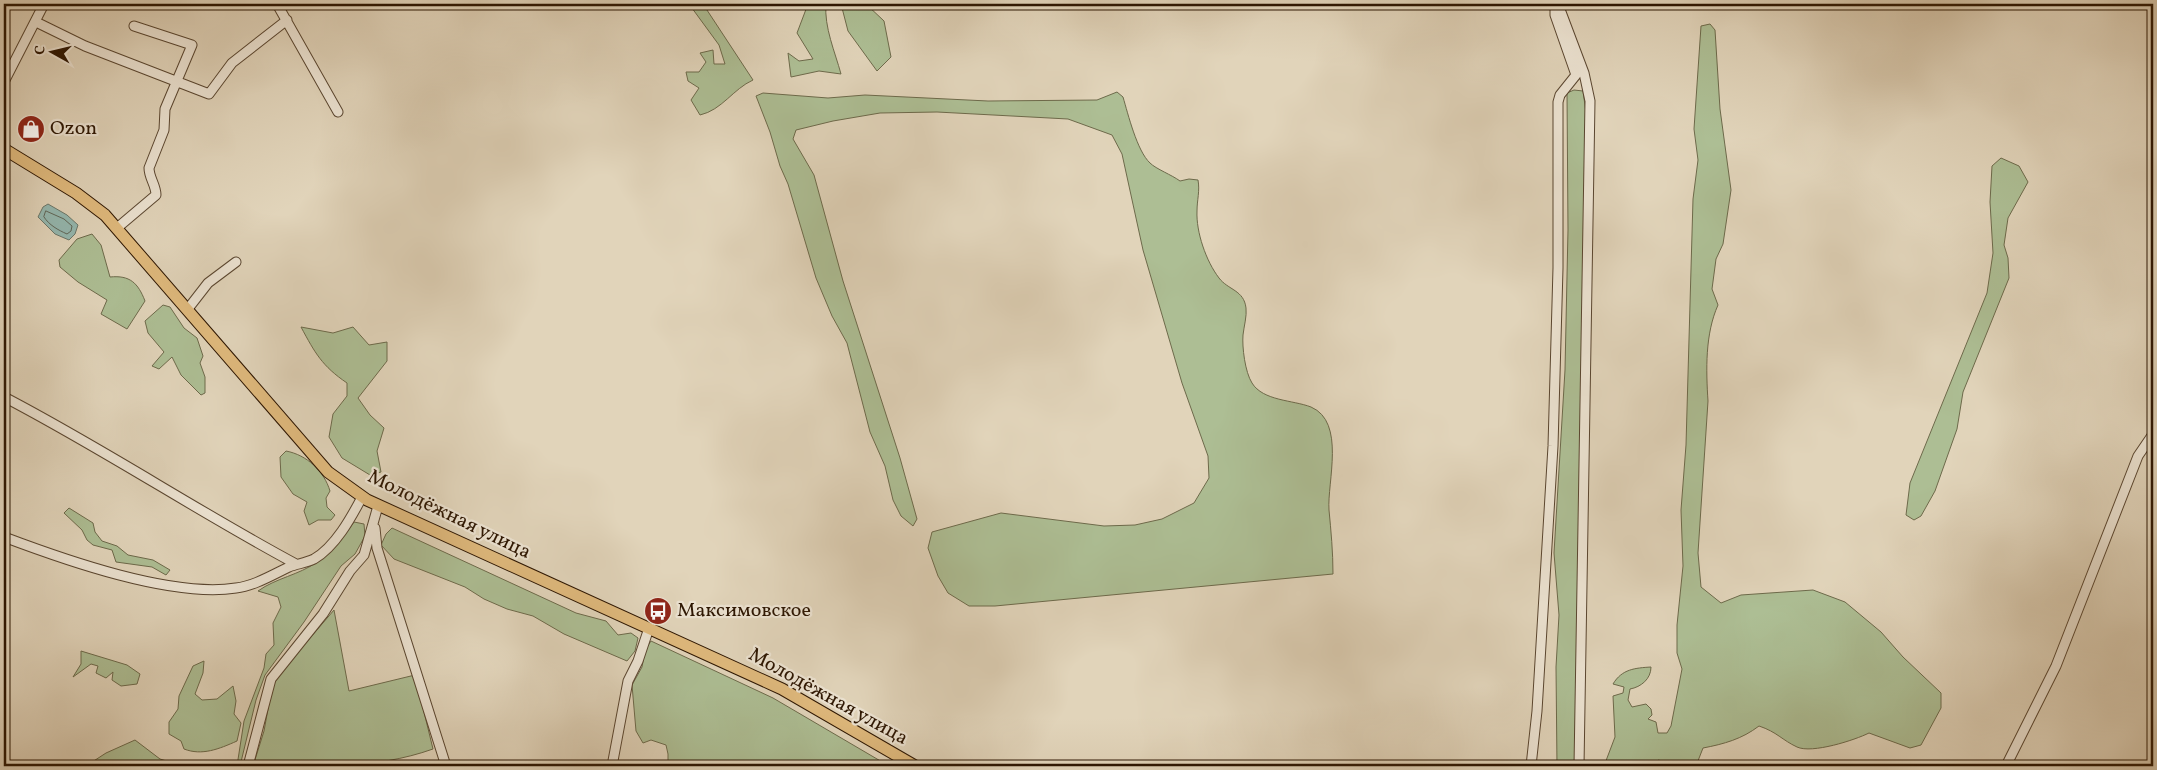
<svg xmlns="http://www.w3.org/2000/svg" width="2157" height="770" viewBox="0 0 2157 770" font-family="Vollkorn,serif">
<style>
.green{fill:#adbe94;stroke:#6d6a4b}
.water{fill:#94b8b0;stroke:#6b776a}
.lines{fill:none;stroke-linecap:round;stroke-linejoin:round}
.shore{stroke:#606759;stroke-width:1}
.minor-casing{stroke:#5a4630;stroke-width:11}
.major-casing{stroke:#2d1602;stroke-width:13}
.minor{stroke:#ece3d2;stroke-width:9}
.major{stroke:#e0ba7d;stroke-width:11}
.labels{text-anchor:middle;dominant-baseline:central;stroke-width:4.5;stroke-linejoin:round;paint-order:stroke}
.poi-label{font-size:20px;fill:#2d1602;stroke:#ece3d2;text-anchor:start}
.street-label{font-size:20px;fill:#2d1602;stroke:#ece3d2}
</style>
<rect width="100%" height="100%" fill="#e1d4ba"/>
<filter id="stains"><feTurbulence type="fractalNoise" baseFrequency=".004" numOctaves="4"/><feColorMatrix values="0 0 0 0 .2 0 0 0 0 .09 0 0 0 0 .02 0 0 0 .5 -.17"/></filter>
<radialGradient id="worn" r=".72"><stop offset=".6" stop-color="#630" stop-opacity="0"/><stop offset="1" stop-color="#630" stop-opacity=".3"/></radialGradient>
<path class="green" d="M689,4H703L753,80C733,89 722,110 700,115L691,100L699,88L688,81L686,72H699L706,62L700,53L713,50L714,64H725L719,45Z
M808,4H826C824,27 835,52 841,74L819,71L791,77L788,53L799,61L813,59L797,33Z
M841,4H866L884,21L891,57L877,71L848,31Z
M1710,24L1715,30L1720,109L1731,190L1723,244L1716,259L1712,289L1718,305C1705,334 1706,370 1708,401L1698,553L1701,587L1721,603L1741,595L1813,590L1845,602L1881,632L1903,657L1941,693V708L1921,745L1910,748L1869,733C1855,740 1812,754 1797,747C1782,740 1777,732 1759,726C1742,739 1724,744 1703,748L1696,766H1667V762L1658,760L1654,766H1604L1615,737L1613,696L1623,693L1624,687L1613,684C1622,669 1635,668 1651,667C1651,679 1641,687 1630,689L1628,700L1632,707L1646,704L1651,709L1652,715L1648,719L1656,722L1658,733H1667L1671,726L1682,669L1677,653V625L1683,566L1681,510L1686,445L1693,199L1698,160L1694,129L1701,26Z
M1574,90L1583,91L1587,120L1576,766H1557L1556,667L1559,615L1554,553L1565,370L1568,230L1567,93Z
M1117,92L1123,97C1128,114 1137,151 1150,163C1156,169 1172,175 1180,181L1189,179L1198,180C1200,191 1197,200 1197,211C1196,232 1206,261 1219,278C1228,290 1244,290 1246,308C1247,316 1244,326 1243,335C1242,347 1245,372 1252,383C1263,401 1293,400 1311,407C1346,422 1327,482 1329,510C1331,531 1333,552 1333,574L995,606H969L948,593L938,576L928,548L932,532L1001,513L1104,526L1135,525L1162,519L1194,503L1209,478L1208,456L1182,383L1143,250L1122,154L1112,135L1068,119L937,112L880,113L833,121L796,130L793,139L814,175L843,281L900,458L917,519L913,526L901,516L893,500L885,466L870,432L847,343L832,316L816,278L788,184L780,166L770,132L756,96L763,93L828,98L865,95L988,101L1097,100Z
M2001,158L2019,166L2028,182L2008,218L2004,245L2008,258L2009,278L1963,392L1957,429L1935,491L1921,516L1914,520L1906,515L1910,483L1987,293L1993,253L1990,202L1992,166Z
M92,234L101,245L110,277C130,275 138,283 145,301L127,329L101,314L107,300L78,282L60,267L59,260L77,239Z
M163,305L170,307L184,328L197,338L203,356L200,363L205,377V393L201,395L181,375L172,357L159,369L152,366L164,352L148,333L145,321Z
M301,327L333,333L353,327L369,345L387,342V361L358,398L370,415L384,428L377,451L381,472L370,475L342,458L329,437L333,414L347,396V383C322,366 315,353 301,327Z
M286,451C307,455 324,471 330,491L326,498L327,507L335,515L331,520H318L309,525L304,511L307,502L293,494L281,477L280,457Z
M69,508L93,523L95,532L102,541L117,546L128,555L153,560L170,570L166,575L152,567L116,562L112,550L93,545L87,540L82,530L64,513Z
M354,522L364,524L365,536L355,554L341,566L304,622L265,675L256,700L240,766H237L244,721L264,668L266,654L274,645L273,623L281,607L278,597L258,591C276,578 299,575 317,562C332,552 344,536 354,522Z
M392,528L576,613L606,621L618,635L631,633L638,638L635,651L627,661L564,634L533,616L507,609L484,599L465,587L394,559L381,545L386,534Z
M334,610L349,691L415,675L433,749C374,770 315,766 253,766L264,731L272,687L280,673Z
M651,641L773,698L889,766H668V754L666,745L651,740L643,743L636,731L632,685L642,667L645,650Z
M81,651L127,665L140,674L137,684L121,686L112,680L113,672L106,678L96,673L98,666L91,664L73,677L81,664Z
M204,661L203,673L195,694L202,700L217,699L233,686L236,701L234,714L241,723L237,741C219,749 202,756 184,749L181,741L169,734V722L178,709L179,696L193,666Z
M135,740L160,759L183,766H86L106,753Z"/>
<path class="water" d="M48,204L67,215L78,225L75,234L69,240L55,234L38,217L43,207Z"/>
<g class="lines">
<path class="shore" d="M46,211L64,219L72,226L71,231L67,234C58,230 49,225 44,217Z"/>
<g class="minor-casing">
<path id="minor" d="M277,4L338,112
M1558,4L1584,73L1590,101L1579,766
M36,22L85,46L209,94L232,63L287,20
M4,82L44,4
M117,228L156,195C156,185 149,178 149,168L164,130L165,109L192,45L134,26
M187,310L208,283L236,262
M4,397C104,449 197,511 296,564
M375,528L377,548L446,766
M4,537C65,560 172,598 236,588C254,586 272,575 289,567C296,564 306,563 314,559C335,547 351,518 362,497
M248,766L271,679L323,614L350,571L364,555L378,506
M612,766L628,681L638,661L649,628
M1531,766L1537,711L1553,446L1558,268V102L1560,95L1576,75L1555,15V4
M2006,766L2056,666L2138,456L2153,434"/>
</g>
<g class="major-casing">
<path id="major" d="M4,149L76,193L105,215L328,472L367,500L782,689L915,766"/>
</g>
<use href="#minor" class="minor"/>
<use href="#major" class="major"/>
</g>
<defs>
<g id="shop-disc" transform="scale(1.4375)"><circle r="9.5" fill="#8f2418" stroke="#ece3d2"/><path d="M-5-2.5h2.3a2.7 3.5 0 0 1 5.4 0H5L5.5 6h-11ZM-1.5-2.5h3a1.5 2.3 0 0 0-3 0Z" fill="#fff"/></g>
<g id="bus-disc" transform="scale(1.4375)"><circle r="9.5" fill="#8f2418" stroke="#ece3d2"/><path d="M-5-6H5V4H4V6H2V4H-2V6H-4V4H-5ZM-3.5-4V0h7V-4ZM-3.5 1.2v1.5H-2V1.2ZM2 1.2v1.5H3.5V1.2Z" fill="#fff"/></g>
</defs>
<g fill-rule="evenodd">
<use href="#shop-disc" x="31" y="129"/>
<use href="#bus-disc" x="658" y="611"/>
</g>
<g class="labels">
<g class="poi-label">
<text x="50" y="129">Ozon</text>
<text x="677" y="611">Максимовское</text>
</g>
<g class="street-label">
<text transform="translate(449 515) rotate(26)">Молодёжная улица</text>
<text transform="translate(828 697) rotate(29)">Молодёжная улица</text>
</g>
</g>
<rect width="2157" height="770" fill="none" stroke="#e1d4ba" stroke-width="20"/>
<rect x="5" y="5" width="2147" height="760" fill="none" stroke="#2d1602" stroke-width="2.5"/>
<rect x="10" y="10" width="2137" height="750" fill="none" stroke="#2d1602"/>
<g transform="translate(52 52) rotate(278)" stroke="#ece3d2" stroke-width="4" paint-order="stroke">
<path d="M0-4L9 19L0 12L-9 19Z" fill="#2d1602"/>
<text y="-8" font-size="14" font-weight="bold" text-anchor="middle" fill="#2d1602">С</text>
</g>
<rect width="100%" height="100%" filter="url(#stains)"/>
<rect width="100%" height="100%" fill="url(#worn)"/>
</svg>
